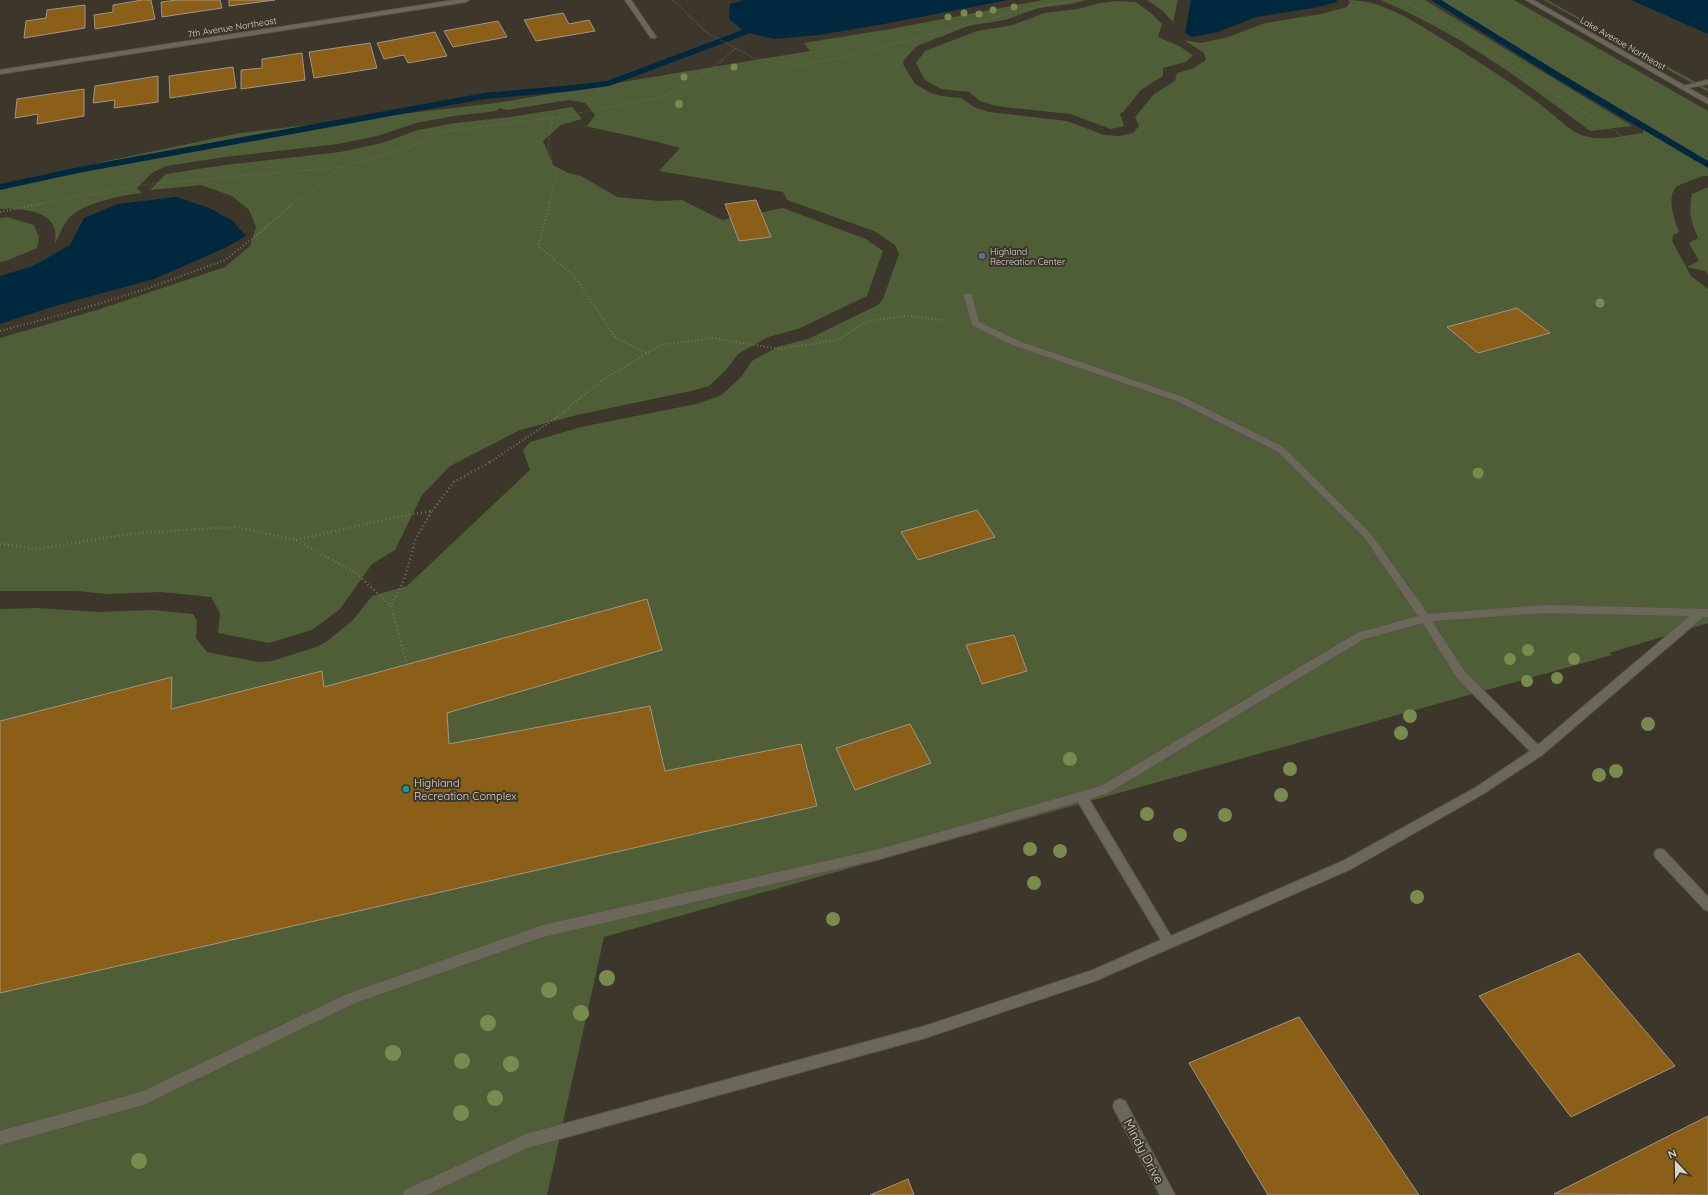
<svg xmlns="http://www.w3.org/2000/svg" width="1708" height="1195" viewBox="0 0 1708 1195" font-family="Quicksand,sans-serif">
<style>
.green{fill:#4f5e36}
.water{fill:#00283f}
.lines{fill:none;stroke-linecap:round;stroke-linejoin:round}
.stream{fill:#00283f;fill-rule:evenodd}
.building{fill:#8b5f18;stroke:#9f9588}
.service-casing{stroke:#59554a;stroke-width:2}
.minor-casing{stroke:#59554a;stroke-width:2}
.tertiary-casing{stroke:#59554a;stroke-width:2}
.path-far2{stroke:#747065;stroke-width:1.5;stroke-dasharray:0.5 2;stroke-linecap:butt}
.path-far1{stroke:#747065;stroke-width:2;stroke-dasharray:1 2.5;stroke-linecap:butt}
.path{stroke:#747065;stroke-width:2.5;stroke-dasharray:1 3;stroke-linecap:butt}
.service{fill:#6c6859;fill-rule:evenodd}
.minor{fill:#6c6859;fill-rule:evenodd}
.tertiary{fill:#6c6859;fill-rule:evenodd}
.tree{fill:#798a4f}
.service-dot{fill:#5c6f8a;stroke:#3c372a;stroke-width:1.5}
.culture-dot{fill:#0f9aa8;stroke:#3c372a;stroke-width:1.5}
.labels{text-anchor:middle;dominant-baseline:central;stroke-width:4;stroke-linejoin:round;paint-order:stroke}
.far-street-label{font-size:9px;fill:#d7d4cc;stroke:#3c372a}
.far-poi-label{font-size:9px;fill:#d7d4cc;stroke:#3c372a;text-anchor:start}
.poi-label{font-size:11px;fill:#d7d4cc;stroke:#3c372a;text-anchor:start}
.near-street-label{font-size:13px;fill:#d7d4cc;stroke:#3c372a}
</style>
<rect width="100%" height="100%" fill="#3c372a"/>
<path class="green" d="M1043,0H1086L1071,4L1039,8L1005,20L968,26L917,46L904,60L903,64L915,84L931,93L942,96L961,98L974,107L989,112L1067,121L1104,135L1119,136L1133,133L1139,126L1135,117L1154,94L1175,81L1177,73L1194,68L1206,60L1204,53L1184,40L1201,43L1228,37L1265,23L1321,14L1347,7L1350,2L1348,0C1384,0 1418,24 1447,42C1479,62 1511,82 1541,105C1552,113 1565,127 1577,133C1597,143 1621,136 1643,133V124L1438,0H1514L1708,111V176H1703L1677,186C1666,197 1674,219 1679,232L1673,235L1672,241L1691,276L1708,289V623L1609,653L1612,655L604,937L547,1195H0V609L36,608L100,612L153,610L193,614L197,621L196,638L207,652L258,662L272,661L316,647L326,642L353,620L372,596L407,586L530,470L523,450L530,442L581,427L696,404L717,397L724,393L741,377L752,361L777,347L808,339L878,305L883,299L899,254L895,245L874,231L787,200L783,192L659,171L680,148L658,142L585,126L588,125L595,115L585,103L569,100L507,110L499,108L496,111L454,116L416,123L377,136L338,144L225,157L166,166L152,173L137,188L142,193C122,195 83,203 69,218C63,225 59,236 55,243C55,239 56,234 55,230C51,210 17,208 0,209V190L31,177L240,133L496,103L810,51L804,43L890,29Z
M1147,0H1178L1173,22L1163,11Z
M1380,0H1425L1632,126L1590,131C1525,82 1456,31 1380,0Z
M1544,0H1547L1708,89V92Z
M1116,1L1136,2L1152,14L1162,24L1158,37L1179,46L1193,55L1186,62L1163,68V76L1141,90L1124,111L1120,114L1124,126L1111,129L1070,114L996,106L980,101L969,92L941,89L925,80L916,63L925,51L977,31L1013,25L1044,13L1078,9L1100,3Z
M572,107L582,119L561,125L543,141L553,165L568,173L581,176L617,197L660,201L682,200L722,220L783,208L866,239L883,251L867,296L798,329L768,337L738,354L726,370L709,386L691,391L577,415L520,430L450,466L422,495L395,550L372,564L340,609L312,630L269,643L218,633L220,613L211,597L161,592L107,594L77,591H0V338L97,310L225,267L250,246L256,227L249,210L232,196L201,185L150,190L166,174L224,165L340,152L382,143L418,130L455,123L511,117Z
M1708,187V276L1705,271L1687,267L1699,261L1689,243L1698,238C1691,220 1688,213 1692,194Z
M7,217L34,225L39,237L37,248L6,261L0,262V218Z"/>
<path class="water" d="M744,0H1008L884,24L819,35L774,39L745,32L729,19L730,4Z
M1191,0H1336L1338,2L1313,8L1256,17L1218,32L1192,37L1185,33Z
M1631,0H1708V34Z
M176,197L209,208L233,221L246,236L225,248L154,279L55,306L0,324V276L33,266L70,245L84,218L118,204Z"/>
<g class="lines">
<path class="stream" d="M1431,0H1441L1563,75L1708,161V168L1557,79Z
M742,30H745L749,32L748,34L609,86L573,91L484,99L78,173L0,190V184L78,167L484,93L573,85L607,81Z"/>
</g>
<path class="building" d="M142,0H151L155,19L95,29L94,15L113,12V5Z
M177,0H220L222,8L162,17L161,2Z
M229,0H275L229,6Z
M85,5V28L24,38L26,21L46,18L47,10Z
M563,13L569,24L589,20L595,31L536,41L524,20Z
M498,21L507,37L453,47L444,31Z
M435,32L447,56L408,63L404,55L384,59L377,43Z
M370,43L377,68L314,78L309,52Z
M302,53L305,80L241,89V70L262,68V59Z
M233,67L236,88L170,98L169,76Z
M158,76V102L114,108L115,100L93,103L95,86Z
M84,89V116L37,124L38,114L15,118L17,99Z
M756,200L771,237L739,241L725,204Z
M1517,308L1550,333L1478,353L1447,327Z
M977,510L995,537L918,560L901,532Z
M647,599L662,650L447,713L449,744L650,706L665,771L801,744L817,806L0,993V721L172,677L171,709L322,671L324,687Z
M1014,635L1027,671L982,684L966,645Z
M910,724L931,763L855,790L836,748Z
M1579,953L1675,1066L1571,1117L1479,996Z
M1299,1017L1419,1195H1268L1189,1063Z
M1708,1116V1195L1554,1194Z
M908,1179L914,1195H870Z"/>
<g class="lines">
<g class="service-casing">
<path id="service" d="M1708,80V84L1682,89L1679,87Z
M965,294H971L972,296L979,322L1021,342L1183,397L1283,447L1370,533L1428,614L1545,605L1708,609V617H1703L1542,755L1483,794L1351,869L1095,981L925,1038L527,1148L426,1195H403L405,1190L526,1134L925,1026L1093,970L1161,940L1078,802L880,859L543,937L355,1003L143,1105L0,1145V1131L141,1092L347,994L543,925L880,849L1101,786L1357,633L1418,616L1364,537L1277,451L1177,401L1015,346L972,325L964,296ZM1545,613L1690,616L1538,745L1465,672L1432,621ZM1423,623L1457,678L1530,751L1475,788L1343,861L1171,936L1089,799L1108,793L1364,639Z"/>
</g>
<g class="minor-casing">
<path id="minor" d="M455,0H469L466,2L0,74V70Z
M625,0H631L656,37L655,38H651Z
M1660,849L1664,850L1708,897V911L1704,909L1656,858L1654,854L1656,850Z
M1120,1099L1125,1101L1175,1195H1160L1115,1111L1113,1106L1115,1101Z"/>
</g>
<g class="tertiary-casing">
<path id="tertiary" d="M1526,0H1533L1708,99V104Z"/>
</g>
<path class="path-far2" d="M673,0L706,32L754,58L799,65L836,59L1036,7L1076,0
M1404,0L1635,144
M39,204L139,185L341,167L402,150L448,131L558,117L658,98L681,89L720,62L736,48
M292,204L321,184L340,167
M549,204L556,175L548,147L553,117"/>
<path class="path-far1" d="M550,203L538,246L574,276L616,338L647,353
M0,212L44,203
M0,331L75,311L146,289L225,260L262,231L293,203
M490,462L553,420L604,379L661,345L713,338L779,349L838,340L868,321L905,316L944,320"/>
<path class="path" d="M432,511L454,482L492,461
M296,540L397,517L432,511L416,538L404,580L391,606
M0,544L36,549L137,533L237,527L296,540L356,573L391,606L407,664"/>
<use href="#service" class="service"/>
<use href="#minor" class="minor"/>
<use href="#tertiary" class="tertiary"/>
</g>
<g class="tree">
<circle cx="1014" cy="7" r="3.5"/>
<circle cx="993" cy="10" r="3.5"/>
<circle cx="964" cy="13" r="3.5"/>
<circle cx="979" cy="14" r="3.5"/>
<circle cx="948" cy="17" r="3.5"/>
<circle cx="734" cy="67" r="3.5"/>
<circle cx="684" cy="77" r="3.5"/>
<circle cx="679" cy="104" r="4"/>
<circle cx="1600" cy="303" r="4.5"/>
<circle cx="1478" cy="473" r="5.5"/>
<circle cx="1528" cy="650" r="6"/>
<circle cx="1510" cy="659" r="6"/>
<circle cx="1574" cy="659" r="6"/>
<circle cx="1557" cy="678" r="6"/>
<circle cx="1527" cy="681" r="6"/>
<circle cx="1410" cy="716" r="7"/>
<circle cx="1648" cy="724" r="7"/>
<circle cx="1401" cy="733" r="7"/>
<circle cx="1070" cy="759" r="7"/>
<circle cx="1290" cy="769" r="7"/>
<circle cx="1616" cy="771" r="7"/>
<circle cx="1599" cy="775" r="7"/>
<circle cx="1281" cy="795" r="7"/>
<circle cx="1147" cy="814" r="7"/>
<circle cx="1225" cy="815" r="7"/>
<circle cx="1180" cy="835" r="7"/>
<circle cx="1030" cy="849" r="7"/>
<circle cx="1060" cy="851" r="7"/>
<circle cx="1034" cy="883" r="7"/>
<circle cx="1417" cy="897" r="7"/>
<circle cx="833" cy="919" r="7"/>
<circle cx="607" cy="978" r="8"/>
<circle cx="549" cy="990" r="8"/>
<circle cx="581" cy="1013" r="8"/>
<circle cx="488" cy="1023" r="8"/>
<circle cx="393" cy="1053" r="8"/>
<circle cx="462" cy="1061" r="8"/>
<circle cx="511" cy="1064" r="8"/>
<circle cx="495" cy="1098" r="8"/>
<circle cx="461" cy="1113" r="8"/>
<circle cx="139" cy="1161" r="8"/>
</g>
<circle class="service-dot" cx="982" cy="256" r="4"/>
<circle class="culture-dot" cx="406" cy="789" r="4"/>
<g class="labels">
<g class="far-street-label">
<text transform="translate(232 27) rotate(-9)">7th Avenue Northeast</text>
<text transform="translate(1623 43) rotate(30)">Lake Avenue Northeast</text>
</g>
<g class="far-poi-label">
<text x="990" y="251">Highland<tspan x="990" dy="10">Recreation Center</tspan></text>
</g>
<g class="poi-label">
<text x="414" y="783">Highland<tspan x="414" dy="13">Recreation Complex</tspan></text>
</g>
<g class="near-street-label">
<text transform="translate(1144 1151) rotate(62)">Mindy Drive</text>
</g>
</g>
<g transform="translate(1676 1163) rotate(338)" stroke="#3c372a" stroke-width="3" paint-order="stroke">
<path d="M0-3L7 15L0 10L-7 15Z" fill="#d7d4cc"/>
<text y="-6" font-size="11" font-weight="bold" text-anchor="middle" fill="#d7d4cc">N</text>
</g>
</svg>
